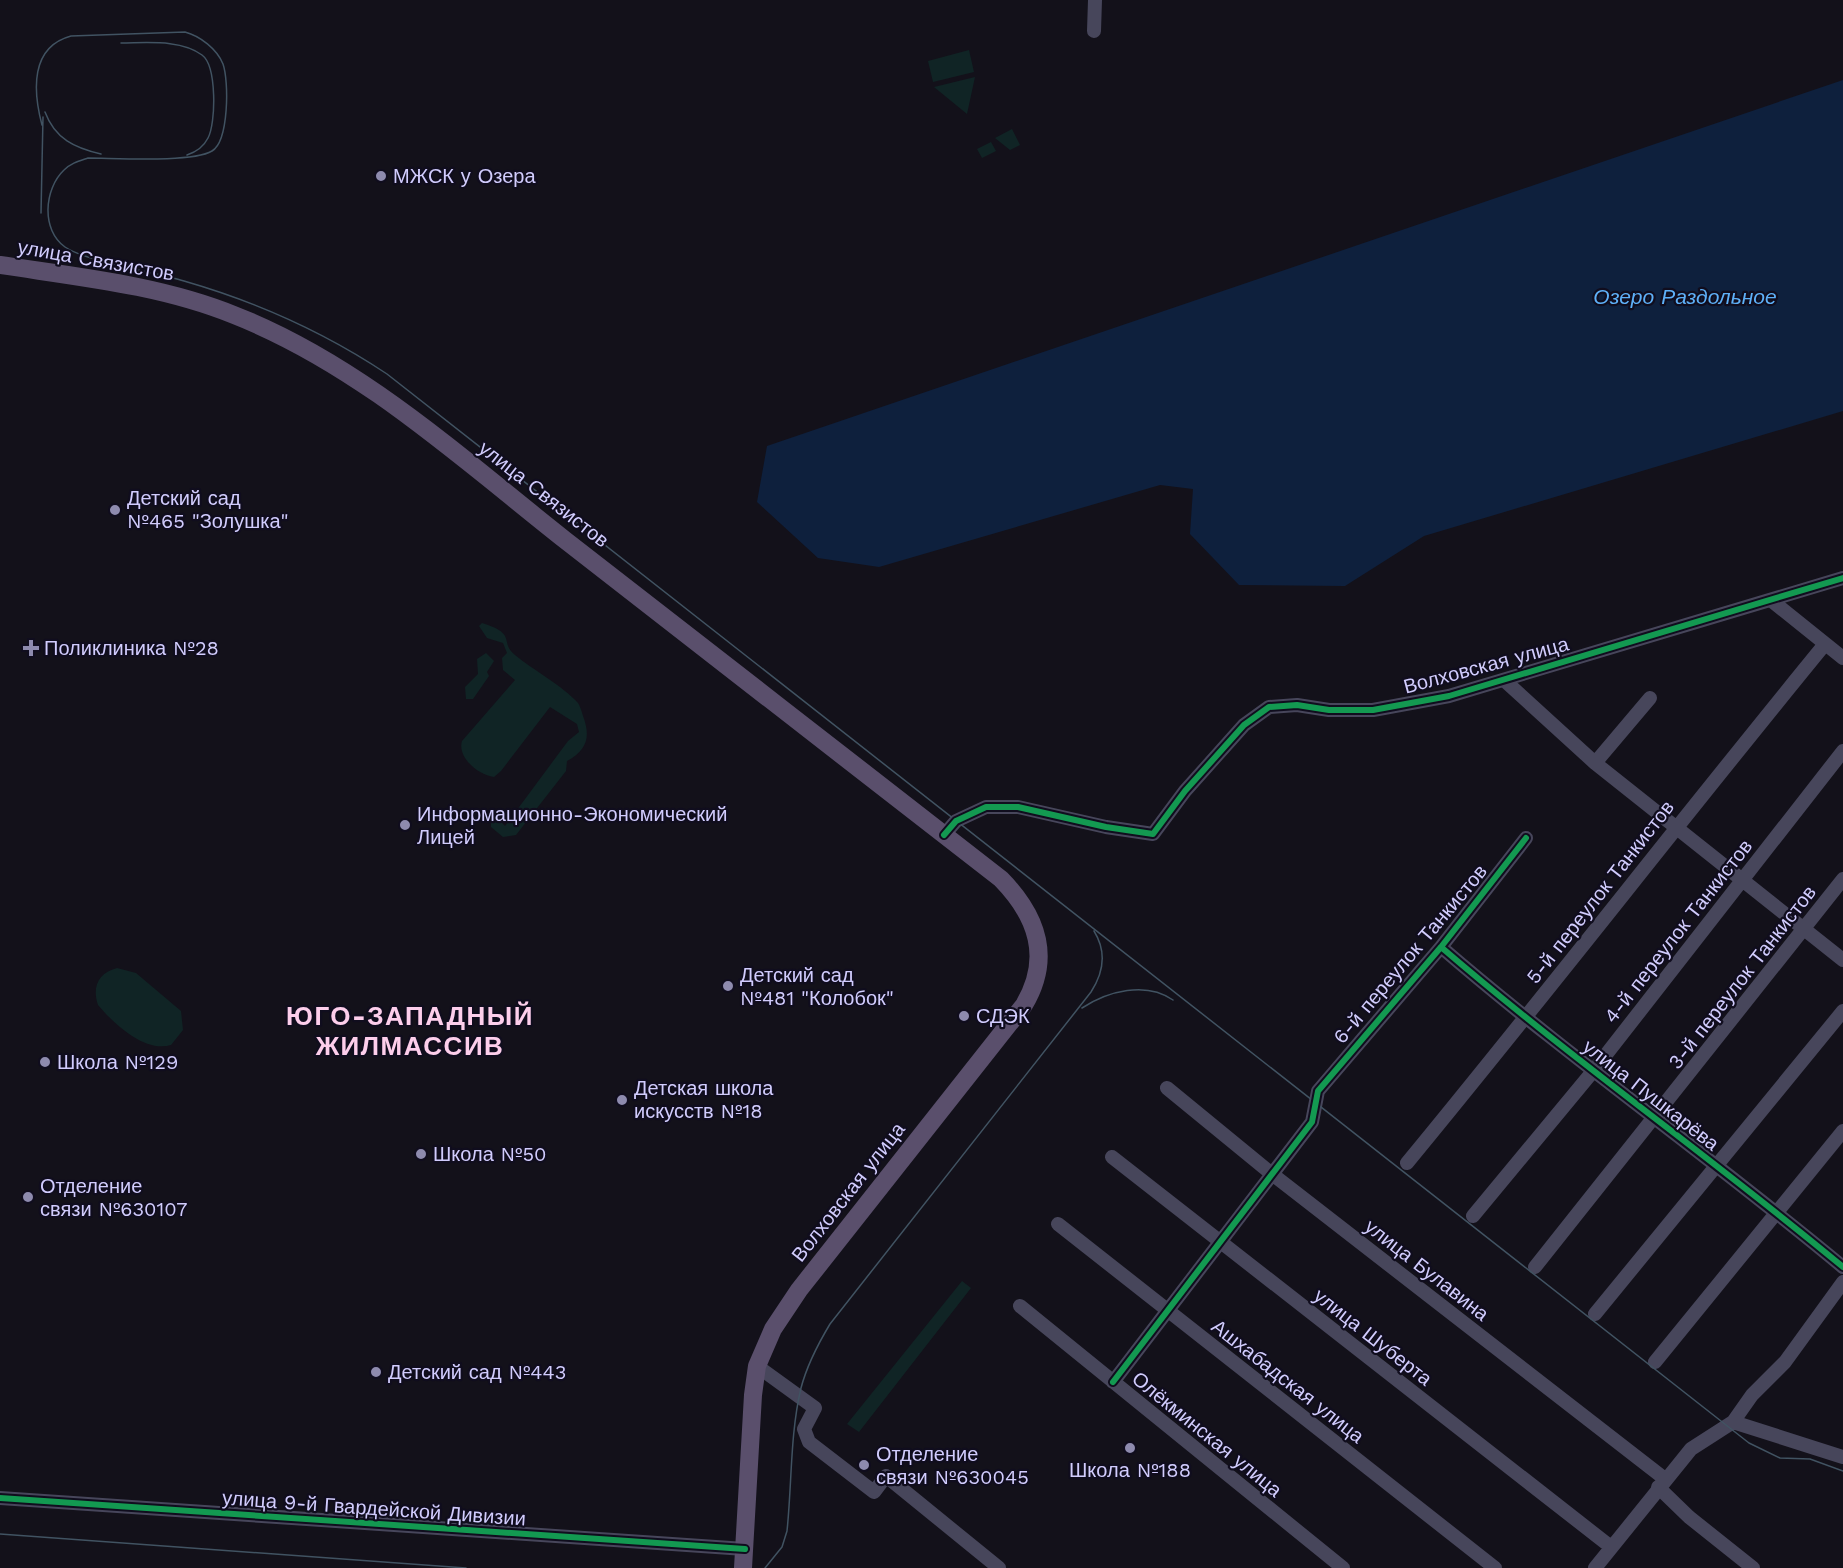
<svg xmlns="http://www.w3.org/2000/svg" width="1843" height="1568" viewBox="0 0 1843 1568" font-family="'Work Sans',sans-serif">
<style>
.green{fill:#102425}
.water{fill:#0e203d}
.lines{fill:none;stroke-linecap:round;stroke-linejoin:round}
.minor{stroke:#47465b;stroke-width:14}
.major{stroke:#5a4f6c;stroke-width:18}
.tram{stroke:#415362;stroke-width:1.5}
.cycleway-casing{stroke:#100d1e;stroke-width:10}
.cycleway{stroke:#139951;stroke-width:6}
.poi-dot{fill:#8e8bae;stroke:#100d1e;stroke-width:2}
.labels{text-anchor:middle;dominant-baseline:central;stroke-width:4.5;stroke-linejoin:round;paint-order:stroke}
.poi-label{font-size:20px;fill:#d1ccfd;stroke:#100d1e;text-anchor:start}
.street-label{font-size:20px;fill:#d1ccfd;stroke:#100d1e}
.water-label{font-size:21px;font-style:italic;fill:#5eb0f8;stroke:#100d1e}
.district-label{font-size:26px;font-weight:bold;letter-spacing:1.5px;fill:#fdceeb;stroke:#100d1e}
</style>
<rect width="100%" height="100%" fill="#13111a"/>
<path class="green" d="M969,50L974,72L933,82L928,61Z
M975,77L967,114L934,87Z
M1012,129L1020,145L1010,150L995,138Z
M991,142L996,151L982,158L977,149Z
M482,623C518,634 499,642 515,655C533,670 563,686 578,703C580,706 582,712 583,716C591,737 587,750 567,761L566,771L516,835L503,837L491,827V817L497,818L505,826L568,741L579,732L577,724L550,707L501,771L494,777C478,775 457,757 462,741L515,680L503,670L502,658L507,653L503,643L487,638L479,626Z
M486,653L494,661L487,672L489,676L473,699H466L465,687L478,674L477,659Z
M117,968L136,973L181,1011L183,1030L171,1045C145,1053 114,1024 98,1005C92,987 98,973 117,968Z
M962,1281L971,1288L859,1432L847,1424Z"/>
<path class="water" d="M1843,80V411L1424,536L1345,586L1239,585L1190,534L1193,489L1160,485L879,567L818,558L757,502L767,446Z"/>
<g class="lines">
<path class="minor" d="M1094,31L1095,0
M1772,601L1843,658
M1504,680L1595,763L1843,960
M1595,763L1650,698
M944,835L956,821L986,807H1018L1106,827L1153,834L1185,791L1244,725L1269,707L1297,705L1329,710H1373L1449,696L1843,578
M1441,947C1571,1059 1711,1157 1843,1267
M1167,1088L1272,1174L1665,1479
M1112,1157L1611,1547
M1407,1163C1548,992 1684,816 1825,644
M1473,1216L1594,1070L1843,751
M1058,1224L1495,1568
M1535,1267L1843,879
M1020,1306L1343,1568
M1595,1314L1843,1011
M1655,1362L1843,1131
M757,1366L815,1408L804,1429L809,1442L874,1492L886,1476L999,1568
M1113,1382L1312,1122L1318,1091L1441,947L1526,838
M1733,1422L1843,1457
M1658,1487L1689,1517L1753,1568
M0,1498L745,1549
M1595,1568L1691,1449L1733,1422L1752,1395L1785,1362L1843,1282"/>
<path class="major" d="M0,265C78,277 160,285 234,315C359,364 461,458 565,540C710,653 856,766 1001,879C1037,916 1052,958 1024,1005L799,1290L773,1329L757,1366L753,1395L743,1568"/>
<path class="tram" d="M121,43C146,43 181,39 202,55C217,66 216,123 208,138C204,146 196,152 187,155
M45,112C55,139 75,148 101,154
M42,125C33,91 30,47 71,36L185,32C200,36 217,49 223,64C229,81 229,141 212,151C192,163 115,158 88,158C79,161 71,163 64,170C44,189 41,230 65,247C87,262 155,272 184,281C257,302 324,332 387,374L1749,1443L1780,1458L1810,1459L1843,1471
M41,213L43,117
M1082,1008C1108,991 1146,981 1173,1000
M0,1534L466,1568
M765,1568L782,1547L787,1531C792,1484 790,1434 801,1388C807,1365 818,1344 830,1324L1091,992C1104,972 1107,952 1094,931"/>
<g class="cycleway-casing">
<path id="cycleway" d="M944,835L956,821L986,807H1018L1106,827L1153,834L1185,791L1244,725L1269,707L1297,705L1329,710H1373L1449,696L1843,578
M1441,947C1571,1059 1711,1157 1843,1267
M1113,1382L1312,1122L1318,1091L1441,947L1526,838
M0,1498L745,1549"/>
</g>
<use href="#cycleway" class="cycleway"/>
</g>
<g class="poi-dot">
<circle cx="381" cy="176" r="6"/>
<circle cx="115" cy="510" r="6"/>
<path d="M28 639h6v6h6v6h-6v6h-6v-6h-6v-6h6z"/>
<circle cx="405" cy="825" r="6"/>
<circle cx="728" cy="986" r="6"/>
<circle cx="964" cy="1016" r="6"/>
<circle cx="45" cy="1062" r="6"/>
<circle cx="622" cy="1100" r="6"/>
<circle cx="421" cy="1154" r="6"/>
<circle cx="28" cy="1197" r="6"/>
<circle cx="376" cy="1372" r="6"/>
<circle cx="1130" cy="1448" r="6"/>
<circle cx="864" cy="1465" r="6"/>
</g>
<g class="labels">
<g class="poi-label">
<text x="393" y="176">МЖСК у Озера</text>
<text x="127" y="498">Детский сад<tspan x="127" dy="23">№465 "Золушка"</tspan></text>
<text x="44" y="648">Поликлиника №28</text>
<text x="417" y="814">Информационно-Экономический<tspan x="417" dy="23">Лицей</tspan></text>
<text x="740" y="975">Детский сад<tspan x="740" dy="23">№481 "Колобок"</tspan></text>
<text x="976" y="1016">СДЭК</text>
<text x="57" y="1062">Школа №129</text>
<text x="634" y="1088">Детская школа<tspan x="634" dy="23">искусств №18</tspan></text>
<text x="433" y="1154">Школа №50</text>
<text x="40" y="1186">Отделение<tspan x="40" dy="23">связи №630107</tspan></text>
<text x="388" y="1372">Детский сад №443</text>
<text x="876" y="1454">Отделение<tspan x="876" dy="23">связи №630045</tspan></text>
<text x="1130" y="1470" text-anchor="middle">Школа №188</text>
</g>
<g class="street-label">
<text transform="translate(96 260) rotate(10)">улица Связистов</text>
<text transform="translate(544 494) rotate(38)">улица Связистов</text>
<text transform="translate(1486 665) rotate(-15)">Волховская улица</text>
<text transform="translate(1600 892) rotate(-52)">5-й переулок Танкистов</text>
<text transform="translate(1678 931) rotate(-52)">4-й переулок Танкистов</text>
<text transform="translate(1410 954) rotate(-50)">6-й переулок Танкистов</text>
<text transform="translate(1742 977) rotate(-52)">3-й переулок Танкистов</text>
<text transform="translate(1651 1095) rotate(38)">улица Пушкарёва</text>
<text transform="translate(848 1192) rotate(-52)">Волховская улица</text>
<text transform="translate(1427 1270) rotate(38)">улица Булавина</text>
<text transform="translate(1373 1337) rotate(38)">улица Шуберта</text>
<text transform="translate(1288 1381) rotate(38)">Ашхабадская улица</text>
<text transform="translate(1207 1434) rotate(39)">Олёкминская улица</text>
<text transform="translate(374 1508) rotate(4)">улица 9-й Гвардейской Дивизии</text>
</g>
<g class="water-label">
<text x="1685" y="296">Озеро Раздольное</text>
</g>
<g class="district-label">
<text x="410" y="1016">ЮГО-ЗАПАДНЫЙ<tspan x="410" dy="30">ЖИЛМАССИВ</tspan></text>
</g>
</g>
</svg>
